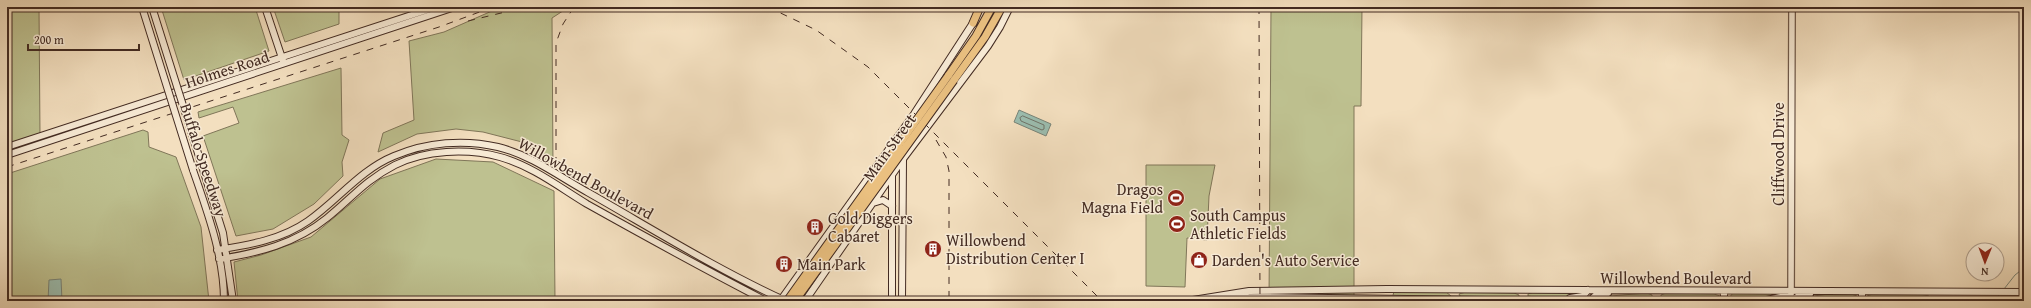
<svg xmlns="http://www.w3.org/2000/svg" width="2031" height="308" viewBox="0 0 2031 308" font-family="'Gentium Book Plus',serif">
<style>
.green{fill:#bec190;stroke:#807659}
.water{fill:#9bbdaf;stroke:#788377}
.lines{fill:none;stroke-linecap:round;stroke-linejoin:round}
.shore{stroke:#6f7468;stroke-width:1}
.stream{stroke:#788377;stroke-width:1}
.tertiary-casing{stroke:#6f5849;stroke-width:8}
.secondary-casing{stroke:#432b22;stroke-width:8}
.trunk-casing{stroke:#432b22;stroke-width:9}
.tertiary{stroke:#f7ead5;stroke-width:5.5}
.secondary{stroke:#f7ead5;stroke-width:6}
.trunk{stroke:#eac080;stroke-width:7}
.rail{stroke:#432b22;stroke-width:1;stroke-dasharray:7 7;stroke-linecap:butt}
.secondary-bridge-casing{stroke:#432b22;stroke-width:8;stroke-linecap:butt}
.trunk-bridge-casing{stroke:#432b22;stroke-width:9;stroke-linecap:butt}
.secondary-bridge{stroke:#f7ead5;stroke-width:6}
.trunk-bridge{stroke:#eac080;stroke-width:7}
.labels{text-anchor:middle;dominant-baseline:central;stroke-width:3;stroke-linejoin:round;paint-order:stroke}
.street-label{font-size:16px;fill:#432b22;stroke:#f7ead5}
.poi-label{font-size:16px;fill:#432b22;stroke:#f7ead5;text-anchor:start}
</style>
<rect width="100%" height="100%" fill="#f3dfbf"/>
<filter id="stains"><feTurbulence type="fractalNoise" baseFrequency=".005" numOctaves="4"/><feColorMatrix values="0 0 0 0 .2 0 0 0 0 .09 0 0 0 0 .02 0 0 0 .5 -.17"/></filter>
<radialGradient id="worn" r=".72"><stop offset=".6" stop-color="#630" stop-opacity="0"/><stop offset="1" stop-color="#630" stop-opacity=".3"/></radialGradient>
<path class="green" d="M7,7H39L40,136L7,147Z
M161,7H255L269,51L184,80Z
M273,7H339V24L285,42Z
M501,7H569L552,18L553,166L522,142L483,132L456,129L417,134L378,152L383,133L414,120L409,41L444,32Z
M1271,7H1362L1361,106H1354V301H1269Z
M341,68L342,135L349,140L342,162L343,176L314,204L273,229L236,236L203,136L239,123L233,107L199,118L198,112Z
M143,130L148,132L149,147L176,157L201,227L209,301H7V174Z
M436,159L493,162L554,191L555,301H238L234,262L261,255L311,237L380,179Z
M1146,165H1215L1209,196L1207,240L1187,238L1185,287L1146,286Z
M1400,291L1446,292L1451,296L1447,298L1396,297L1393,295L1394,292Z
M1466,292L1514,293L1519,295V296L1512,298H1465L1460,296L1459,294Z
M1534,292L1583,293L1582,295L1549,299L1528,296V294Z
M1647,293L1652,295V297L1646,299H1597L1598,297Z
M1666,293L1714,294L1720,296L1719,297L1666,299L1661,297V295Z
M1733,293H1783V295C1766,298 1746,303 1729,298Z
M1876,293L1920,294L1929,296V298L1917,300H1871L1866,298L1867,296Z
M1829,294H1851L1857,296V298L1848,300H1799L1798,298Z"/>
<path class="water" d="M1019,110L1051,124L1046,136L1014,122Z
M61,279L62,301H48L49,280Z"/>
<g class="lines">
<path class="shore" d="M1023,116L1044,125V129L1042,130L1021,121L1020,118Z"/>
<path class="stream" d="M2004,289L2015,275L2024,268
M1994,301L1999,295"/>
<g class="tertiary-casing">
<path id="tertiary" d="M1791,301L1792,7"/>
</g>
<g class="secondary-casing">
<path id="secondary" d="M265,7L283,61
M7,147L436,7
M7,155L455,7
M202,166L223,233L233,301
M193,170C207,211 224,256 224,301
M873,203L883,200L892,206
M217,250C248,245 281,240 308,221C338,200 360,170 394,156C427,142 464,139 498,147C531,155 560,177 589,193C654,230 718,270 786,301
M219,259C258,253 295,244 327,218C352,198 364,181 395,165C425,150 467,148 500,157C532,166 559,187 587,204C646,237 706,270 766,301
M1724,291V301
M1862,292V301
M1570,298L1583,296L1588,290
M780,301L914,114L973,23
M805,301L903,159L988,46L1000,27L1010,7
M892,301V175
M902,301L903,159
M1096,301L1193,300L1249,291L1387,289L2024,292
M1221,301L1247,297L1577,301
M1589,301L1595,296L1608,293
M1639,301H1667
M1762,301L1785,296L1791,291
M1791,301L1797,297L1810,294"/>
</g>
<g class="trunk-casing">
<path id="trunk" d="M973,23L980,7
M948,76L976,36L992,7
M954,80L985,37L1002,7"/>
</g>
<use href="#tertiary" class="tertiary"/>
<use href="#secondary" class="secondary"/>
<use href="#trunk" class="trunk"/>
<path class="rail" d="M768,7L816,30L868,67L1102,301
M1259,7L1260,301
M468,21L526,7
M936,140L946,157L949,171V301
M556,164V43L563,24L574,7
M7,167L439,27L493,7"/>
<g class="secondary-bridge-casing">
<path id="secondary-bridge" d="M142,7L193,170
M152,7L202,166"/>
</g>
<g class="trunk-bridge-casing">
<path id="trunk-bridge" d="M787,301L948,76
M795,301L954,80"/>
</g>
<use href="#secondary-bridge" class="secondary-bridge"/>
<use href="#trunk-bridge" class="trunk-bridge"/>
</g>
<defs>
<g id="stadium-disc" transform="scale(0.9)"><circle r="9.5" fill="#8f2418" stroke="#f7ead5"/><path d="M0-5a6.5 5 0 1 0 0 10a6.5 5 0 1 0 0-10ZM-3.5-1.8h7v3.6h-7Z" fill="#fff"/></g>
<g id="building-disc" transform="scale(0.9)"><circle r="9.5" fill="#8f2418" stroke="#f7ead5"/><path d="M-4-6H4V6H1V3H-1V6H-4ZM-2.5-4.3h1.7v1.8h-1.7ZM.8-4.3h1.7v1.8H.8ZM-2.5-1h1.7V.8h-1.7ZM.8-1h1.7V.8H.8Z" fill="#fff"/></g>
<g id="shop-disc" transform="scale(0.9)"><circle r="9.5" fill="#8f2418" stroke="#f7ead5"/><path d="M-5-2.5h2.3a2.7 3.5 0 0 1 5.4 0H5L5.5 6h-11ZM-1.5-2.5h3a1.5 2.3 0 0 0-3 0Z" fill="#fff"/></g>
</defs>
<g fill-rule="evenodd">
<use href="#stadium-disc" x="1176" y="198"/>
<use href="#stadium-disc" x="1177" y="224"/>
<use href="#building-disc" x="815" y="227"/>
<use href="#building-disc" x="933" y="249"/>
<use href="#shop-disc" x="1199" y="260"/>
<use href="#building-disc" x="784" y="264"/>
</g>
<g class="labels">
<g class="street-label">
<text transform="translate(227 69) rotate(-18)">Holmes Road</text>
<text transform="translate(889 147) rotate(-54)">Main Street</text>
<text transform="translate(1778 154) rotate(-90)">Cliffwood Drive</text>
<text transform="translate(204 160) rotate(72)">Buffalo Speedway</text>
<text transform="translate(586 178) rotate(29)">Willowbend Boulevard</text>
<text x="1676" y="278">Willowbend Boulevard</text>
</g>
<g class="poi-label">
<text x="1163" y="189" text-anchor="end">Dragos<tspan x="1163" dy="18">Magna Field</tspan></text>
<text x="1190" y="215">South Campus<tspan x="1190" dy="18">Athletic Fields</tspan></text>
<text x="828" y="218">Gold Diggers<tspan x="828" dy="18">Cabaret</tspan></text>
<text x="946" y="240">Willowbend<tspan x="946" dy="18">Distribution Center I</tspan></text>
<text x="1212" y="260">Darden's Auto Service</text>
<text x="797" y="264">Main Park</text>
</g>
</g>
<rect width="2031" height="308" fill="none" stroke="#f3dfbf" stroke-width="24"/>
<rect x="8" y="8" width="2015" height="292" fill="none" stroke="#432b22" stroke-width="2"/>
<rect x="12" y="12" width="2007" height="284" fill="none" stroke="#432b22"/>
<g transform="translate(1985 262) rotate(181)"><circle r="19" fill="#f7ead5" stroke="#af9e8d"/>
<path d="M0-3L7 15L0 10L-7 15Z" fill="#8f2418"/>
<text y="-6" font-size="11" font-weight="bold" text-anchor="middle" fill="#432b22">N</text>
</g>
<path d="M28 44v6h111v-6" fill="none" stroke="#432b22" stroke-width="2"/>
<text x="34" y="44" font-size="12" fill="#432b22" stroke="#f7ead5" stroke-width="3" paint-order="stroke">200 m</text>
<rect width="100%" height="100%" filter="url(#stains)"/>
<rect width="100%" height="100%" fill="url(#worn)"/>
</svg>
